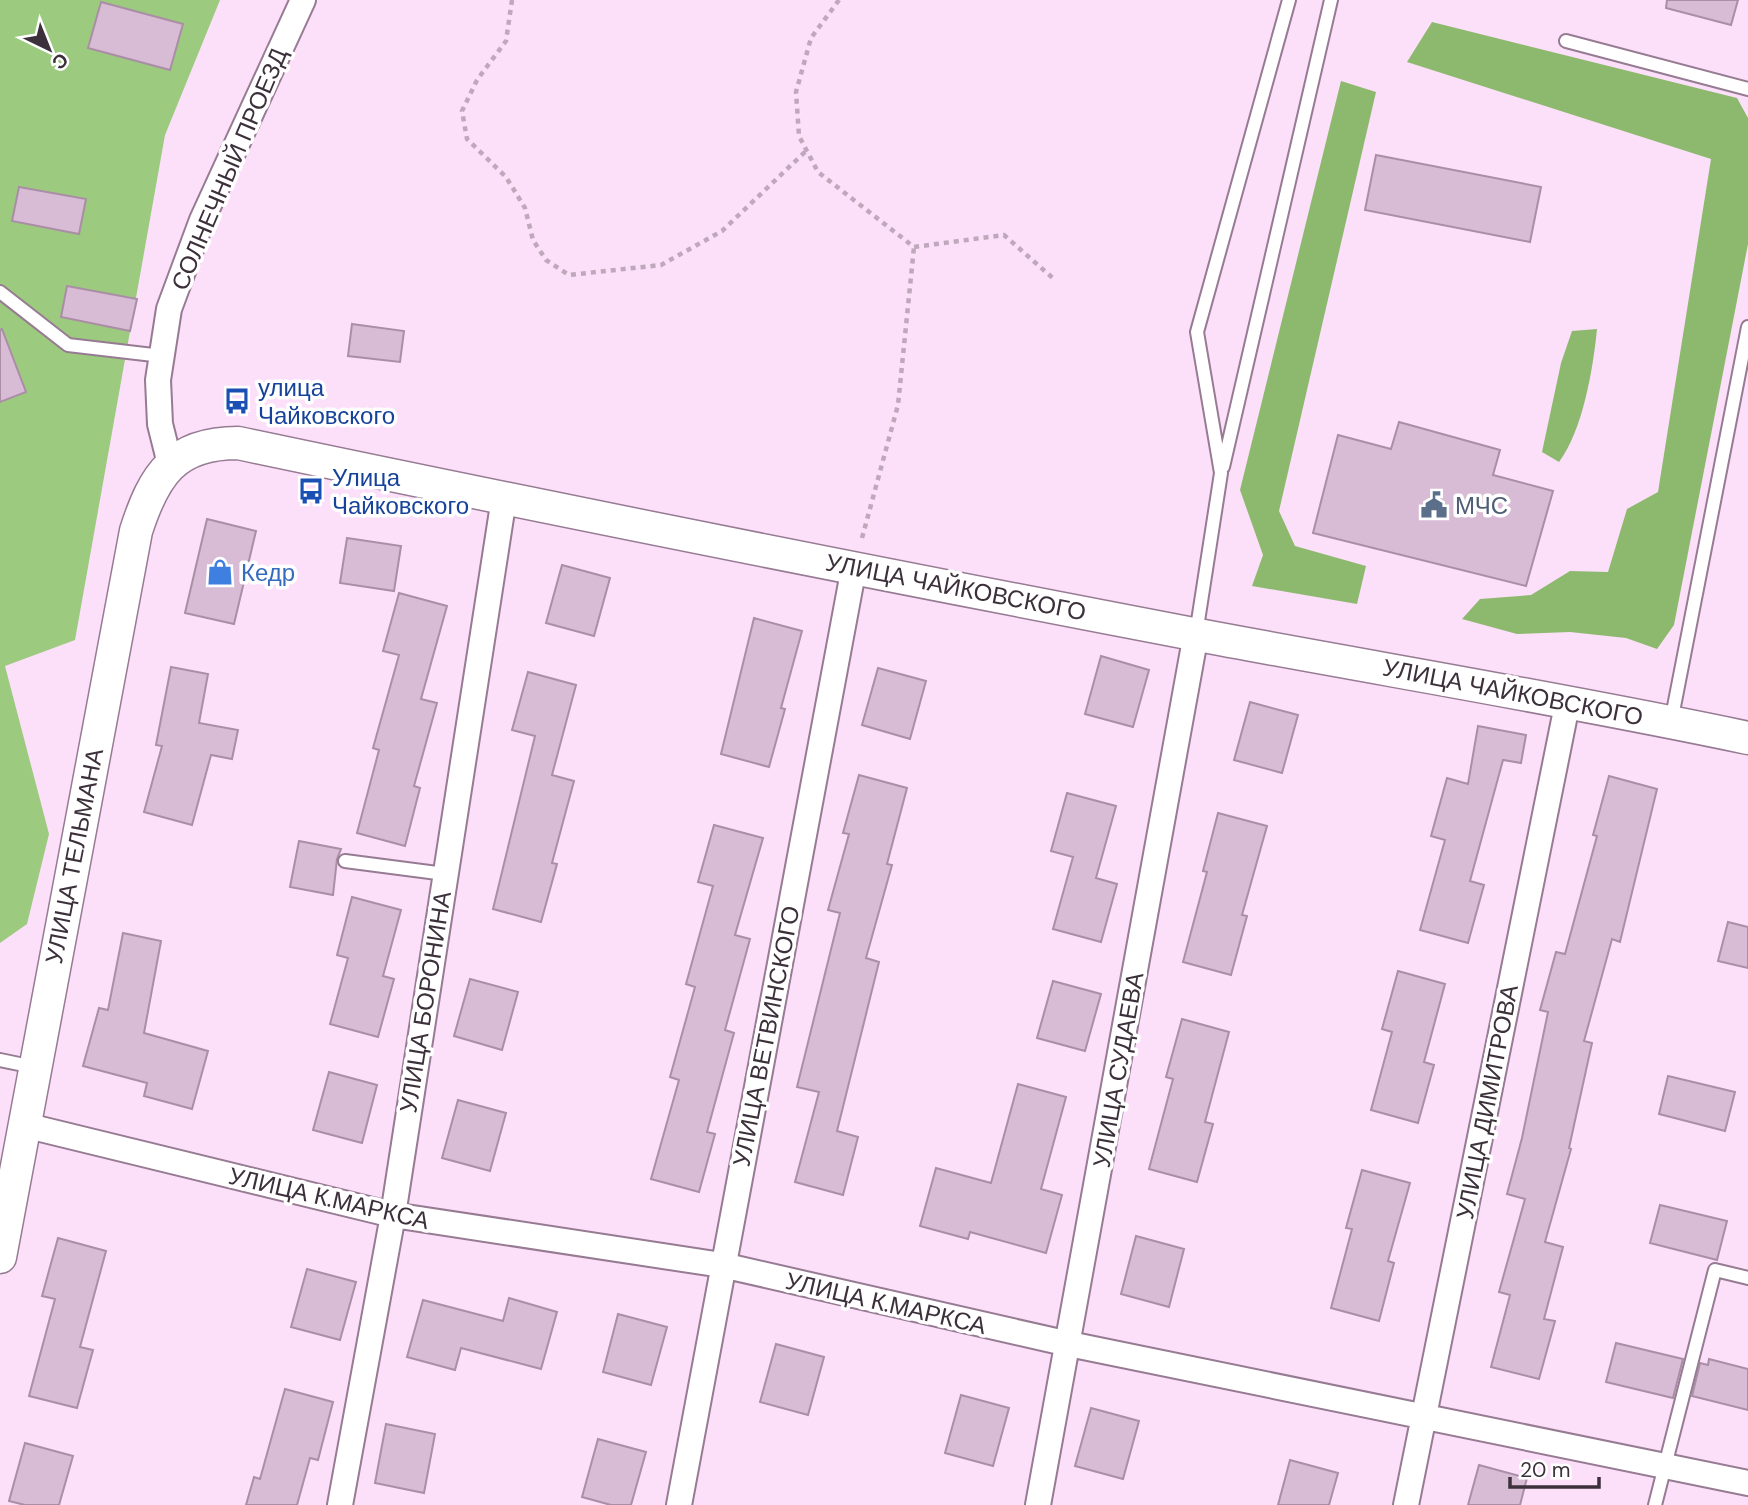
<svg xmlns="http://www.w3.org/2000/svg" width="1748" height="1505" viewBox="0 0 1748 1505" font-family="'DM Sans',sans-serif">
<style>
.green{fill:#9cca7f}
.forest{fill:#8db96e}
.building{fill:#d8bbd4;stroke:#aa8ea6;stroke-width:2}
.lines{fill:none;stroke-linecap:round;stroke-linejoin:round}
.service-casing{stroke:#967b93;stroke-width:16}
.minor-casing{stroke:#967b93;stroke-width:28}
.tertiary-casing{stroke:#967b93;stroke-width:35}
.path{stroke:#bfa7bc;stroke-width:4.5;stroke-dasharray:5 5;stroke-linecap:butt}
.service{stroke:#fff;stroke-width:12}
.minor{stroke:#fff;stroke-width:24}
.tertiary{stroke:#fff;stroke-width:32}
.labels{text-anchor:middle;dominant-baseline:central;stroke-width:7;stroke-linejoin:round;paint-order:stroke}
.street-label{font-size:24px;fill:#3c313b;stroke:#fff}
.transit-label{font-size:24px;fill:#164399;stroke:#fff;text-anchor:start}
.service-label{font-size:24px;fill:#4e5e75;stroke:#fff;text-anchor:start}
.shop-label{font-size:24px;fill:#366cbe;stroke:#fff;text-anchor:start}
</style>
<rect width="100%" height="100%" fill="#fcdff9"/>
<path class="green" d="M0,0H220L165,135L75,640L5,666L49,834L27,924L0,943Z"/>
<path class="forest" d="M1432,22L1737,98L1748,118V244L1674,625L1657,649L1626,638L1570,632L1517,634L1462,619L1480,599L1531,595L1570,571L1608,572L1627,509L1658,492L1711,159L1407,62Z
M1341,81L1376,92L1279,511L1295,546L1366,566L1357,604L1252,586L1263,555L1240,490Z
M1597,329C1593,369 1583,430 1559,462L1542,452L1561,363L1572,331Z"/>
<path class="building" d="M1667,0H1738L1731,25L1666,8Z
M101,2L183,24L170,70L88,48Z
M1376,155L1541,187L1530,242L1365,210Z
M19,187L86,199L79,234L12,221Z
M67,286L137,299L130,331L61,317Z
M352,324L404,331L400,362L348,356Z
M2,329L26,392L0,402V330Z
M1399,422L1500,450L1493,475L1553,491L1526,586L1313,533L1338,435L1391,449Z
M207,519L256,531L234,624L185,613Z
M347,538L401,546L394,591L340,583Z
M562,565L610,578L594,636L546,623Z
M399,593L447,606L421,699L437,703L414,786L420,788L405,846L357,833L379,750L373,748L399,655L383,651Z
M754,618L802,631L781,708L785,709L769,767L721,754Z
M1101,656L1149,670L1133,727L1085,714Z
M171,667L208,674L199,723L238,730L232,759L211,755L192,825L144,812L162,746L156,745Z
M878,668L926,681L910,739L862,725Z
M528,672L576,685L552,775L574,781L552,863L557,864L541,922L493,909L535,736L512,730Z
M1250,702L1298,715L1282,773L1234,760Z
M1478,726L1526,735L1521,763L1503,760L1470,881L1484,885L1468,943L1420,930L1445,840L1431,836L1447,778L1468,784Z
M859,775L907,788L887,864L892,865L866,958L879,962L837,1131L858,1137L843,1195L795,1182L819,1092L797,1087L840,913L828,910L849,834L843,833Z
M1609,776L1657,789L1620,942L1612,939L1584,1041L1592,1043L1569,1148L1571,1149L1545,1242L1563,1247L1544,1319L1555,1321L1539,1379L1491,1367L1510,1295L1499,1292L1525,1199L1507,1194L1522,1138L1548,1012L1540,1010L1556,952L1565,954L1597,836L1593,835Z
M1067,793L1116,806L1096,878L1117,884L1101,942L1053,929L1073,857L1051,851Z
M1218,813L1267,826L1242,915L1247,916L1231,975L1183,962L1207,872L1203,871Z
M714,825L763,838L735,935L750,939L725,1030L734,1033L707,1132L715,1134L699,1192L651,1179L679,1080L670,1077L695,987L686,984L713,886L698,882Z
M299,841L341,849L337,859L333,895L290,887Z
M352,897L401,910L383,976L394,979L378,1037L330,1024L348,958L337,955Z
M1728,922L1748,927V968L1718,961Z
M123,933L161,941L144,1033L208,1051L192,1109L144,1096L147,1083L83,1066L99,1008L108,1010Z
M1398,971L1445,984L1424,1062L1434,1065L1418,1123L1371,1110L1392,1032L1382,1029Z
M470,979L518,992L502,1050L454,1036Z
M1053,981L1101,994L1085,1051L1037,1038Z
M1182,1019L1229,1032L1205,1122L1213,1124L1197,1182L1149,1169L1173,1079L1166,1077Z
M329,1072L377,1085L362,1143L313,1130Z
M1668,1076L1735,1092L1725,1131L1659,1114Z
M1018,1084L1066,1097L1041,1189L1062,1195L1046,1253L970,1232L968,1239L920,1226L936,1168L991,1183Z
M458,1100L506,1113L490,1171L442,1158Z
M1362,1170L1410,1183L1388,1261L1394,1263L1379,1321L1331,1308L1352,1229L1346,1228Z
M1660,1205L1727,1221L1717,1260L1650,1243Z
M1136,1236L1184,1249L1169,1307L1121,1294Z
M58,1238L106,1251L80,1347L93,1350L77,1408L29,1396L55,1299L42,1296Z
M307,1269L356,1282L340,1340L291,1327Z
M509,1298L557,1312L541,1369L461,1348L455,1370L407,1357L423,1300L503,1321Z
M618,1314L667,1327L651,1385L603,1372Z
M1616,1343L1683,1359L1673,1398L1606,1382Z
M776,1344L824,1357L808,1415L760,1402Z
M1709,1359L1748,1369V1410L1692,1396L1700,1363L1708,1365Z
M285,1389L333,1402L318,1460L310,1458L297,1505H246L254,1477L260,1479Z
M961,1395L1009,1408L993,1466L945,1453Z
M1091,1408L1139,1421L1123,1479L1075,1466Z
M386,1424L435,1434L424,1493L375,1483Z
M598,1439L646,1452L631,1505H611L582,1497Z
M25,1443L73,1456L59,1505H25L9,1501Z
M1290,1460L1338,1473L1329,1505H1278Z
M1479,1465L1527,1478L1520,1505H1468Z"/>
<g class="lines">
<g class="service-casing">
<path id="service" d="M1566,41L1748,89
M0,292L68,345L162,356
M1223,467L1331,0
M1196,634L1221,473L1197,332L1289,0
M1671,722L1748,327
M345,861L445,874
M0,1060L34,1067
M1655,1505L1715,1270L1748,1278"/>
</g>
<g class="minor-casing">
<path id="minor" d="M170,464L160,424L158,380L169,309L202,220L303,0
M24,1125L393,1215L722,1265L1069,1344L1748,1483
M340,1505L393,1215L504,498
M679,1505L854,567
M1038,1505L1196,634
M1406,1505L1568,700"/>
</g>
<g class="tertiary-casing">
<path id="tertiary" d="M0,1257L136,531C154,475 174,443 238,443C556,510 874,573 1193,634C1378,669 1564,699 1748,738"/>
</g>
<path class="path" d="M512,0L506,41L477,80L462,111L467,139L506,177L525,208L533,240L546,260L569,275L661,265L722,231L807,150
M839,0L811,38L796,92L799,136L818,172L914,247L1004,235L1055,280
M862,538L898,405L914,247"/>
<use href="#service" class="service"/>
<use href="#minor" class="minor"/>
<use href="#tertiary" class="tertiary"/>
</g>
<defs>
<g id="bus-bare" transform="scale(2.1)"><path d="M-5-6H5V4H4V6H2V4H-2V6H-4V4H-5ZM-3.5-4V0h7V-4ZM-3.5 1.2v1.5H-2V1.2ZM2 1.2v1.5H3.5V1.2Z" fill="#1a4fb4" stroke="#fff" stroke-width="2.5" paint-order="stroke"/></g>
<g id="civic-bare" transform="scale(2.1)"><path d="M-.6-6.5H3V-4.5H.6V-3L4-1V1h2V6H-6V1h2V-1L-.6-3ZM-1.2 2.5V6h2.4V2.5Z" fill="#5c6f8a" stroke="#fff" stroke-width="2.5" paint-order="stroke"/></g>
<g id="shop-bare" transform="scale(2.1)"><path d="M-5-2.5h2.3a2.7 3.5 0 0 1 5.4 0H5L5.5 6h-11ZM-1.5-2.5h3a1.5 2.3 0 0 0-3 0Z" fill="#3f7fe0" stroke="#fff" stroke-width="2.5" paint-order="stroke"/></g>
</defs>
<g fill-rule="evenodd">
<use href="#bus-bare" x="237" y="401"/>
<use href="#bus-bare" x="311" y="491"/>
<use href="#civic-bare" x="1434" y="505"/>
<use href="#shop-bare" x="220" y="572"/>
</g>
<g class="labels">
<g class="street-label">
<text transform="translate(229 169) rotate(-67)">СОЛНЕЧНЫЙ ПРОЕЗД</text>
<text transform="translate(956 587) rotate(11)">УЛИЦА ЧАЙКОВСКОГО</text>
<text transform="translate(1513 692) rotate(11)">УЛИЦА ЧАЙКОВСКОГО</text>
<text transform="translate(74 856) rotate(-79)">УЛИЦА ТЕЛЬМАНА</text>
<text transform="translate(425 1002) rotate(-81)">УЛИЦА БОРОНИНА</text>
<text transform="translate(766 1036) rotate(-79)">УЛИЦА ВЕТВИНСКОГО</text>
<text transform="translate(1118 1070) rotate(-80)">УЛИЦА СУДАЕВА</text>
<text transform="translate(1487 1102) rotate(-79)">УЛИЦА ДИМИТРОВА</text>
<text transform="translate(329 1198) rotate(13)">УЛИЦА К.МАРКСА</text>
<text transform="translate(886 1303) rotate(13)">УЛИЦА К.МАРКСА</text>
</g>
<g class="transit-label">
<text x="258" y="387">улица<tspan x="258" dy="28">Чайковского</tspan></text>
<text x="332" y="477">Улица<tspan x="332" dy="28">Чайковского</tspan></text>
</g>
<g class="service-label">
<text x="1455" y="505">МЧС</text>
</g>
<g class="shop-label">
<text x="241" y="572">Кедр</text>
</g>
</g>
<g transform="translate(49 49) rotate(137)" stroke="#ffffff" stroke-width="5" paint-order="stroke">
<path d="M0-5L12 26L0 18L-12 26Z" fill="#3c313b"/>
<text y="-10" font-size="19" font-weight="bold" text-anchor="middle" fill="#3c313b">С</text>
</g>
<path d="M1510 1477v10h89v-10" fill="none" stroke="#3c313b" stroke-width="3.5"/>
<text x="1520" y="1477" font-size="21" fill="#3c313b" stroke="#ffffff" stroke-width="5" paint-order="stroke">20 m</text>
</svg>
